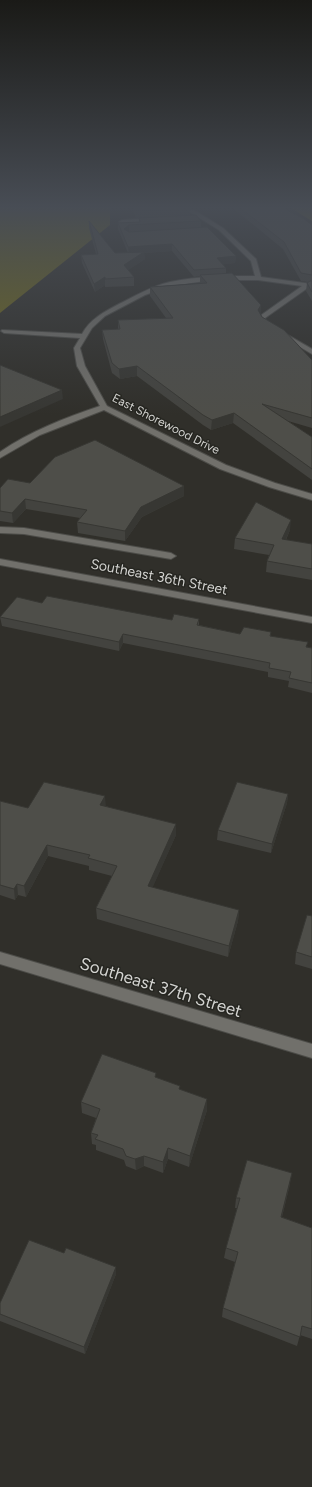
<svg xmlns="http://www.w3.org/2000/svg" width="312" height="1487" viewBox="0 0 312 1487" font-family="Figtree,sans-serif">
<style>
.forest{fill:#70691c}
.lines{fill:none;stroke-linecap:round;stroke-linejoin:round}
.minor-casing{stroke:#4c4c48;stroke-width:2}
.minor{fill:#71706b;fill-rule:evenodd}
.wall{fill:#43433f}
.shaded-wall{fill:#373733}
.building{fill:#4e4e49;stroke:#373733}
.labels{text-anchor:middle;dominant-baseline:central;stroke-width:3;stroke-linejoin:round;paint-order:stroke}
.far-street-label{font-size:12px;fill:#d3d3d0;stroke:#262621}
.street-label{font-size:14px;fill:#d3d3d0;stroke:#262621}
.near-street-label{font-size:17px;fill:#d3d3d0;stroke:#262621}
</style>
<rect width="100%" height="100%" fill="#302f2a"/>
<path class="forest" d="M0,207H110V225L0,313Z
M289,207H312V221Z"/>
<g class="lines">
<g class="minor-casing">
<path id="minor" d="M190,210H194L223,228L256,259L261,277L312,284V288L309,287L265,318L267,323L312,349V354L263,325L259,319L260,316L302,286L258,280H212L171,286L145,295L105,316L92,328L80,348L85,366L107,406L226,465L275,483L312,494V500L269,487L220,469L104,410L40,435L0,458V452C30,431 65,418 100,406L77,366L74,348L80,338L4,333L1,331L2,330L82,334C90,319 104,312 119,304C135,296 152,286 170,282C198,276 226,276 255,276L251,261L219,230L190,212Z
M153,218L156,220L155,221L122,224L119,222L122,220Z
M0,527L24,528L171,553L176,556L171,559L24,534L0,533Z
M0,559L312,617V623L0,565Z
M0,952L312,1044V1058L0,964Z"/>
</g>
<use href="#minor" class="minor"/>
</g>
<path class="wall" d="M132,207H188L190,209V216L201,221V227L236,256L235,263L223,264L226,268V274L261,314L262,317L312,360V428L288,421L312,437V480L233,423L211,430L203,425L137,376L120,379L112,373L103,339L102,330L118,329V320L166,318L150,296V287L200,283V276L194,277L172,251L144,253L145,259L128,270L134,277V286L105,287V285L95,292L82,263L81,255L96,254L89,228V221L115,253H128L118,229V223L139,222V218L169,217L136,218Z
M234,207H281L312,225V301L306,291L307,283L308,282L301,281L283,249L234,209Z
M30,483L184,486V496L142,517L125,541L78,533L77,522L80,518L26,509L13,523L0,521V488Z
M290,530L286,540L312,544V580L266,572L267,561L269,555L234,549L235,538Z
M42,603L172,620L199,619V625L240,634L271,632V636L312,648V693L288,687L289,681L268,677V672L123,643L119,651L2,626L0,617Z
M288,794L287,803L271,853L217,840L218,830Z
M0,801L28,808L106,806L176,835L152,888L239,910L238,921L228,957L97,919L96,908L112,876L89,870V866L48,856L26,897L18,895L15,900L0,895Z
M312,916V969L295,964L296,952Z
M156,1078L180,1086L179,1089L207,1099V1110L189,1167L168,1159L163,1173L144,1166L136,1170L126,1166L124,1160L96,1150V1145L92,1144L91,1133L96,1118L82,1113L81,1102Z
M290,1184L282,1217L312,1228V1339L300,1335L297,1346L222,1317L223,1308L235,1262L224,1258L226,1248L237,1208H235L236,1198Z
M116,1274L85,1354L0,1321V1303Z"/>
<path class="shaded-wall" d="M129,225V232L124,229Z
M172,244V251L144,253L145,259L124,273V265L129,254L128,247Z
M236,256L235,263L216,265L217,258Z
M105,277V285L95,292L94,284Z
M261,305V314L258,310Z
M137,366V376L120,379L119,369Z
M62,390L63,399L0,427V417Z
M234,413L233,423L211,430L212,420Z
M184,486V496L142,517L125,541V531L141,507Z
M25,499L26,509L13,523L12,513Z
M291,520L290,530L281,550L282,539Z
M123,634V643L119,651V642Z
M288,794L287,803L271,853L272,844Z
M105,796L106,807L100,805Z
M176,824V835L148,898V886Z
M47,845L48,856L26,897L24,886Z
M17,884L18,895L15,900L14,889Z
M239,910L238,921L228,957L229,946Z
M207,1099V1110L189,1167L190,1156Z
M168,1148V1159L163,1173V1162Z
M144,1156V1166L136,1170L135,1159Z
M292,1173L290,1184L279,1227L281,1217Z
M116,1267V1274L85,1354L84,1347Z"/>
<path class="building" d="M135,207H188L190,209L136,211Z
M239,207H281L304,219L312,225V275L301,273L284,242Z
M196,215L201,221L129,225L124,229L129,232L207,227L236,256L217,258L226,268L194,270L172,244L128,247L118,223L140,222L139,218Z
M89,221L115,253L144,252L124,265L134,277L105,279V277L94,284L81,255L98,254Z
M232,273L261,305L258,310L262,317L284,330L312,360V418L262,404L312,437V469L234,413L212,420L203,415L137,366L119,369L112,363L102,330L120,329L118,320L173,318L150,287L207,283L200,275Z
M310,281H312V292L307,283Z
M0,365L62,390L0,417Z
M95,440L184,486L141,507L125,531L77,522L87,510L25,499L12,513L0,511V488L8,479L30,483L55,457Z
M256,502L291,520L282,539L312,544V569L267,561L274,545L235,538Z
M47,596L172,620L174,614L199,619L197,625L240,634L244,627L271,632L270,636L308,642L306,647L312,648V683L289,678L291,672L269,668L270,663L123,634L119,642L0,617L17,597L42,603Z
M44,782L105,796L100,805L176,824L148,886L239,910L229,946L96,908L117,866L88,858L90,855L47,845L24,886L17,884L14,889L0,885V801L28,808Z
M237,782L288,794L272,844L218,830Z
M307,915L312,916V957L296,952Z
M102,1054L156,1073L155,1077L180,1086L179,1089L207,1099L190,1156L168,1148L163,1162L144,1156L135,1159L126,1156L123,1149L95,1139L98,1135L91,1133L100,1109L81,1102Z
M247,1160L292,1173L281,1217L312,1228V1329L302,1326L300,1337L223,1308L238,1252L226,1248L240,1198H236Z
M29,1240L64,1253L66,1248L116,1267L84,1347L0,1314V1303Z"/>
<linearGradient id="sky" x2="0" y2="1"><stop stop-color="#1a1a17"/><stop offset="0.5" stop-color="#484d55"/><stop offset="1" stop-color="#484d55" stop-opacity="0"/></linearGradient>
<rect width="312" height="415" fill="url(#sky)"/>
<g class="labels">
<g class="far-street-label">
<text transform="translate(166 424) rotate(27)">East Shorewood Drive</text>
</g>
<g class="street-label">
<text transform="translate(159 577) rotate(11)">Southeast 36th Street</text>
</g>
<g class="near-street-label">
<text transform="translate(161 987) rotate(17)">Southeast 37th Street</text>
</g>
</g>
</svg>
